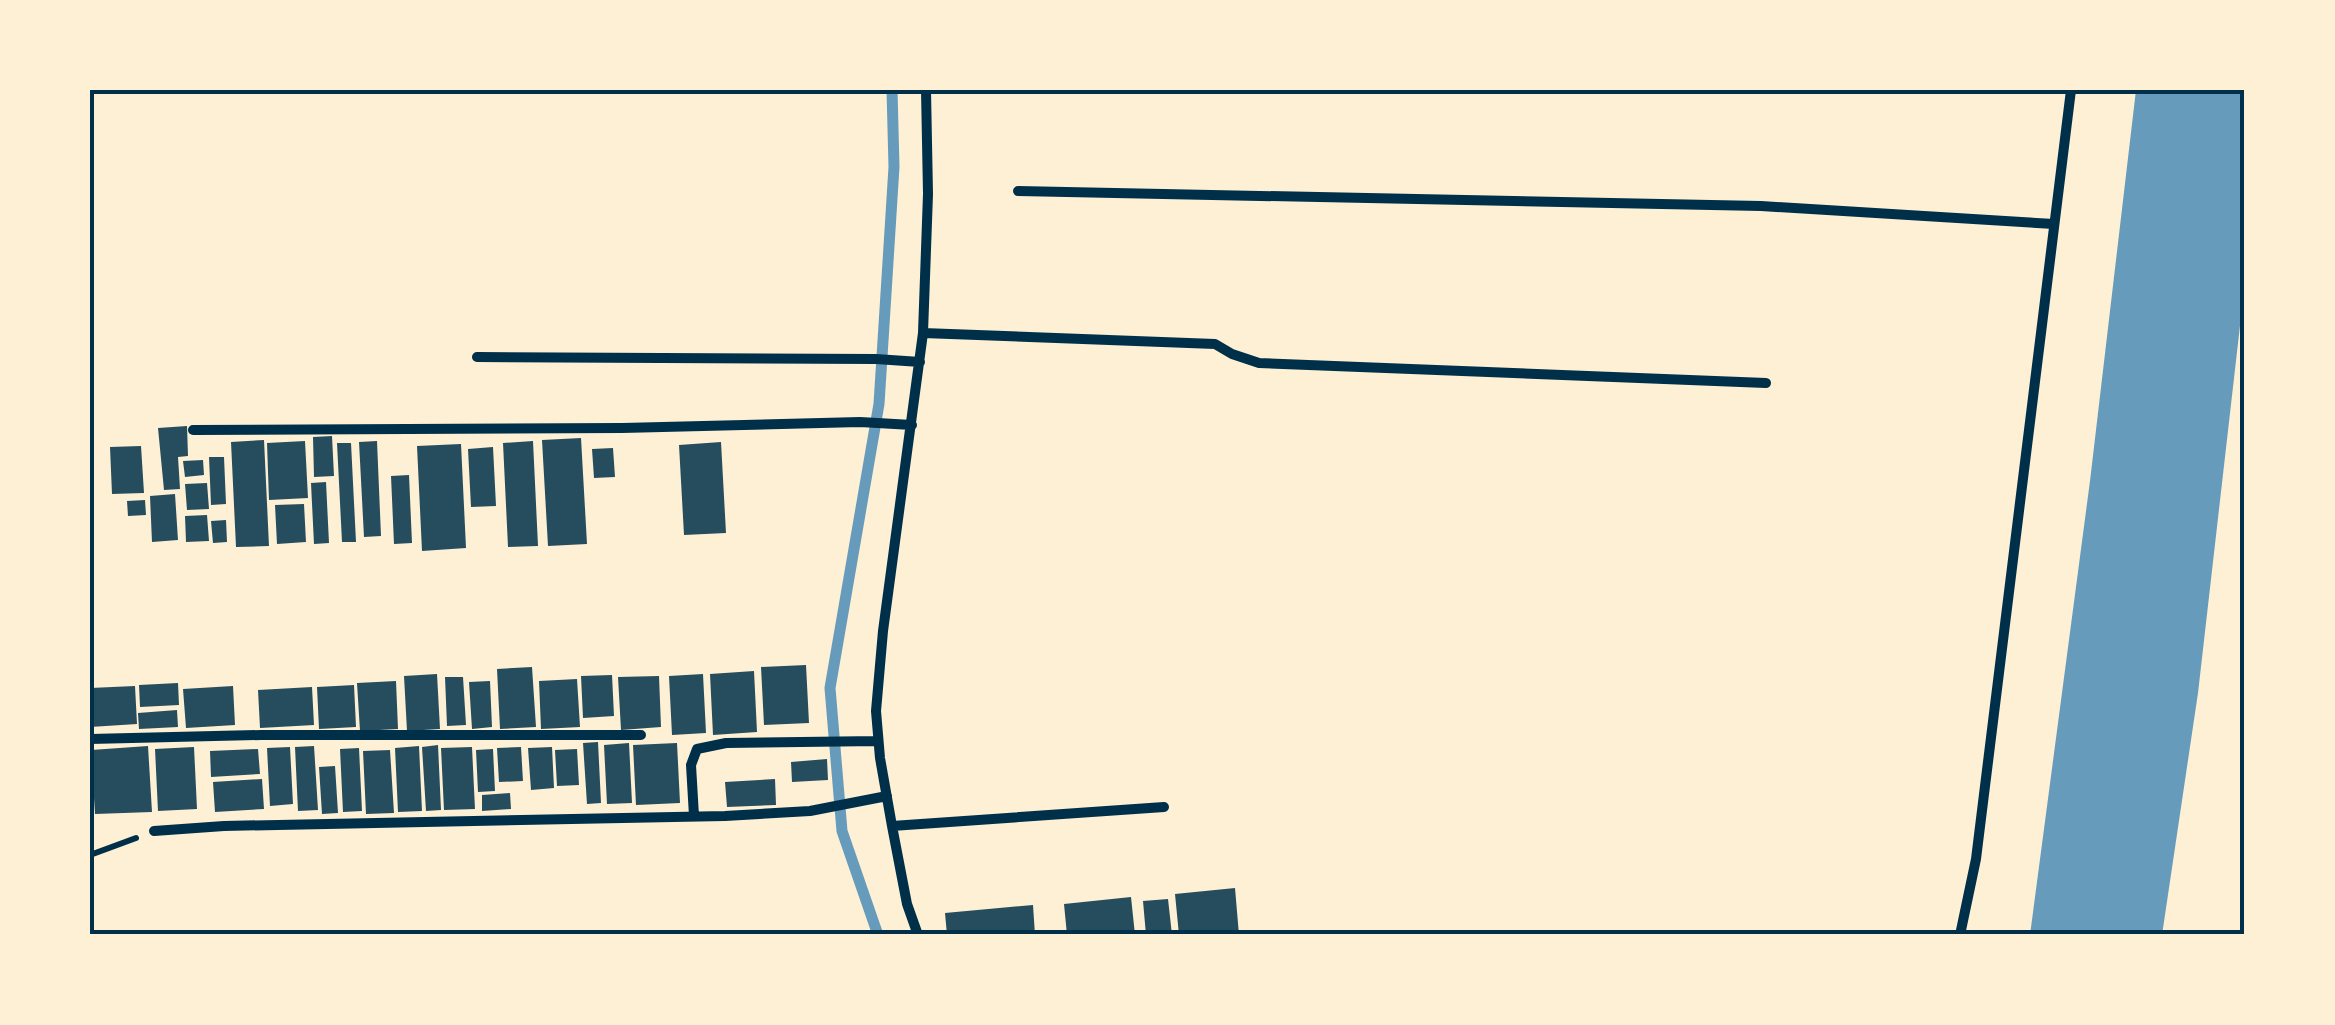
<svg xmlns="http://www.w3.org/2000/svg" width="2335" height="1025" viewBox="0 0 2335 1025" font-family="Overpass,sans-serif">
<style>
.water{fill:#669bbc}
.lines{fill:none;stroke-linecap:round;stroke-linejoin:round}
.stream{stroke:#669bbc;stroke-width:11}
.building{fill:#264d5e}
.path{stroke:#003049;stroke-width:6}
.minor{stroke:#003049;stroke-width:10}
.neatline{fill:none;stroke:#003049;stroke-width:4}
</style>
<rect width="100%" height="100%" fill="#fdf0d5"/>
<path class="water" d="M2136,90H2245V282L2198,693L2162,935H2030L2090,481Z"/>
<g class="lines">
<path class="stream" d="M878,935L842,831L830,688L879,404L894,167L892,90"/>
</g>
<path class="building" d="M187,426L188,456L178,457L180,489L164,490L158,428Z
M332,436L334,476L314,477L313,437Z
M581,438L587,544L548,546L542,440Z
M264,440L269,546L236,547L231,442Z
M305,441L308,498L269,500L267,443Z
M377,441L381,536L364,537L359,442Z
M533,441L538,546L508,547L503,443Z
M721,442L726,533L684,535L679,445Z
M337,443H351L356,542H342Z
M461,444L466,548L422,551L417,446Z
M141,446L144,493L112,494L110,447Z
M493,447L496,506L471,507L468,449Z
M613,448L615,477L594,478L592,449Z
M209,457H224L226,504L211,505Z
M203,460L204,475L185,477L183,461Z
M409,475L412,543L394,544L391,476Z
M326,482L329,543L314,544L311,483Z
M207,483L209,509L187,510L185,484Z
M175,494L178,540L152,542L150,496Z
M145,500L146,515L128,516L127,501Z
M304,504L306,542L277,544L275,505Z
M207,515L209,541L186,542L185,516Z
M226,520L227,542L213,543L211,521Z
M806,665L809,723L764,725L761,667Z
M532,667L536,727L500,729L497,669Z
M754,671L757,732L713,735L710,674Z
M437,674L440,729L407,731L404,676Z
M703,674L706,733L672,735L669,676Z
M612,675L614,716L583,718L581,676Z
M659,676L661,727L621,730L618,677Z
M445,677H463L466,725L447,726Z
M577,679L580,727L541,729L539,681Z
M396,681L398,729L360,731L357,683Z
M490,681L492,727L472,729L469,682Z
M178,683L179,705L140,707L139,685Z
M354,685L356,727L319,729L317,687Z
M135,686L137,724L90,727V688Z
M233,686L235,725L186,728L183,689Z
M312,687L314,725L260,728L258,690Z
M177,710L178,727L139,729L138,713Z
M598,742L601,803L587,804L583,743Z
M629,743L632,803L607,804L604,745Z
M677,743L680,803L636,805L633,745Z
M438,745L441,810L426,811L422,747Z
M148,746L152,812L95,814L91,750Z
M314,746L318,810L298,811L295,747Z
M419,746L422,811L398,812L395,748Z
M194,747L197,809L158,811L155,749Z
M290,747L293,804L270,806L267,748Z
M472,747L475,809L444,810L441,748Z
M521,747L523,781L499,782L497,748Z
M552,747L554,788L531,790L528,748Z
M359,748L362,811L343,812L340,749Z
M258,749L260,774L211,777L210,751Z
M493,749L495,791L478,792L476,750Z
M577,749L579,785L557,786L555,750Z
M390,750L394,813L366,814L363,751Z
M827,759L828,780L792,782L791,762Z
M335,766L338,813L322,814L319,767Z
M262,779L264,809L215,812L213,782Z
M775,779L776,805L727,807L725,782Z
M510,793L511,809L482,811V795Z
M1235,888L1239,935H1179L1175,894Z
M1131,897L1135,935H1067L1064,904Z
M1168,899L1172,935H1146L1143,901Z
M1033,905L1035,935H947L945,913Z"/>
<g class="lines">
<path class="path" d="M90,855L136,838"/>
<path class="minor" d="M1018,191L1761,206L2054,224
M923,333L1215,344L1232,354L1259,363L1766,383
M477,357L876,359L920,362
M193,430L622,428L860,422L912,425
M90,739L261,735H641
M694,816L691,765L697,749L726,743L878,741
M892,826L1164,807
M154,831L224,826L725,816L810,811L887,796
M918,935L907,904L892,826L880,758L876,711L883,631L923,333L928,194L926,90
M1960,935L1976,859L2071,90"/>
</g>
<rect width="2335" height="1025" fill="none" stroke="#fdf0d5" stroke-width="185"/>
<rect x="92" y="92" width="2150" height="840" class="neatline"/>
</svg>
